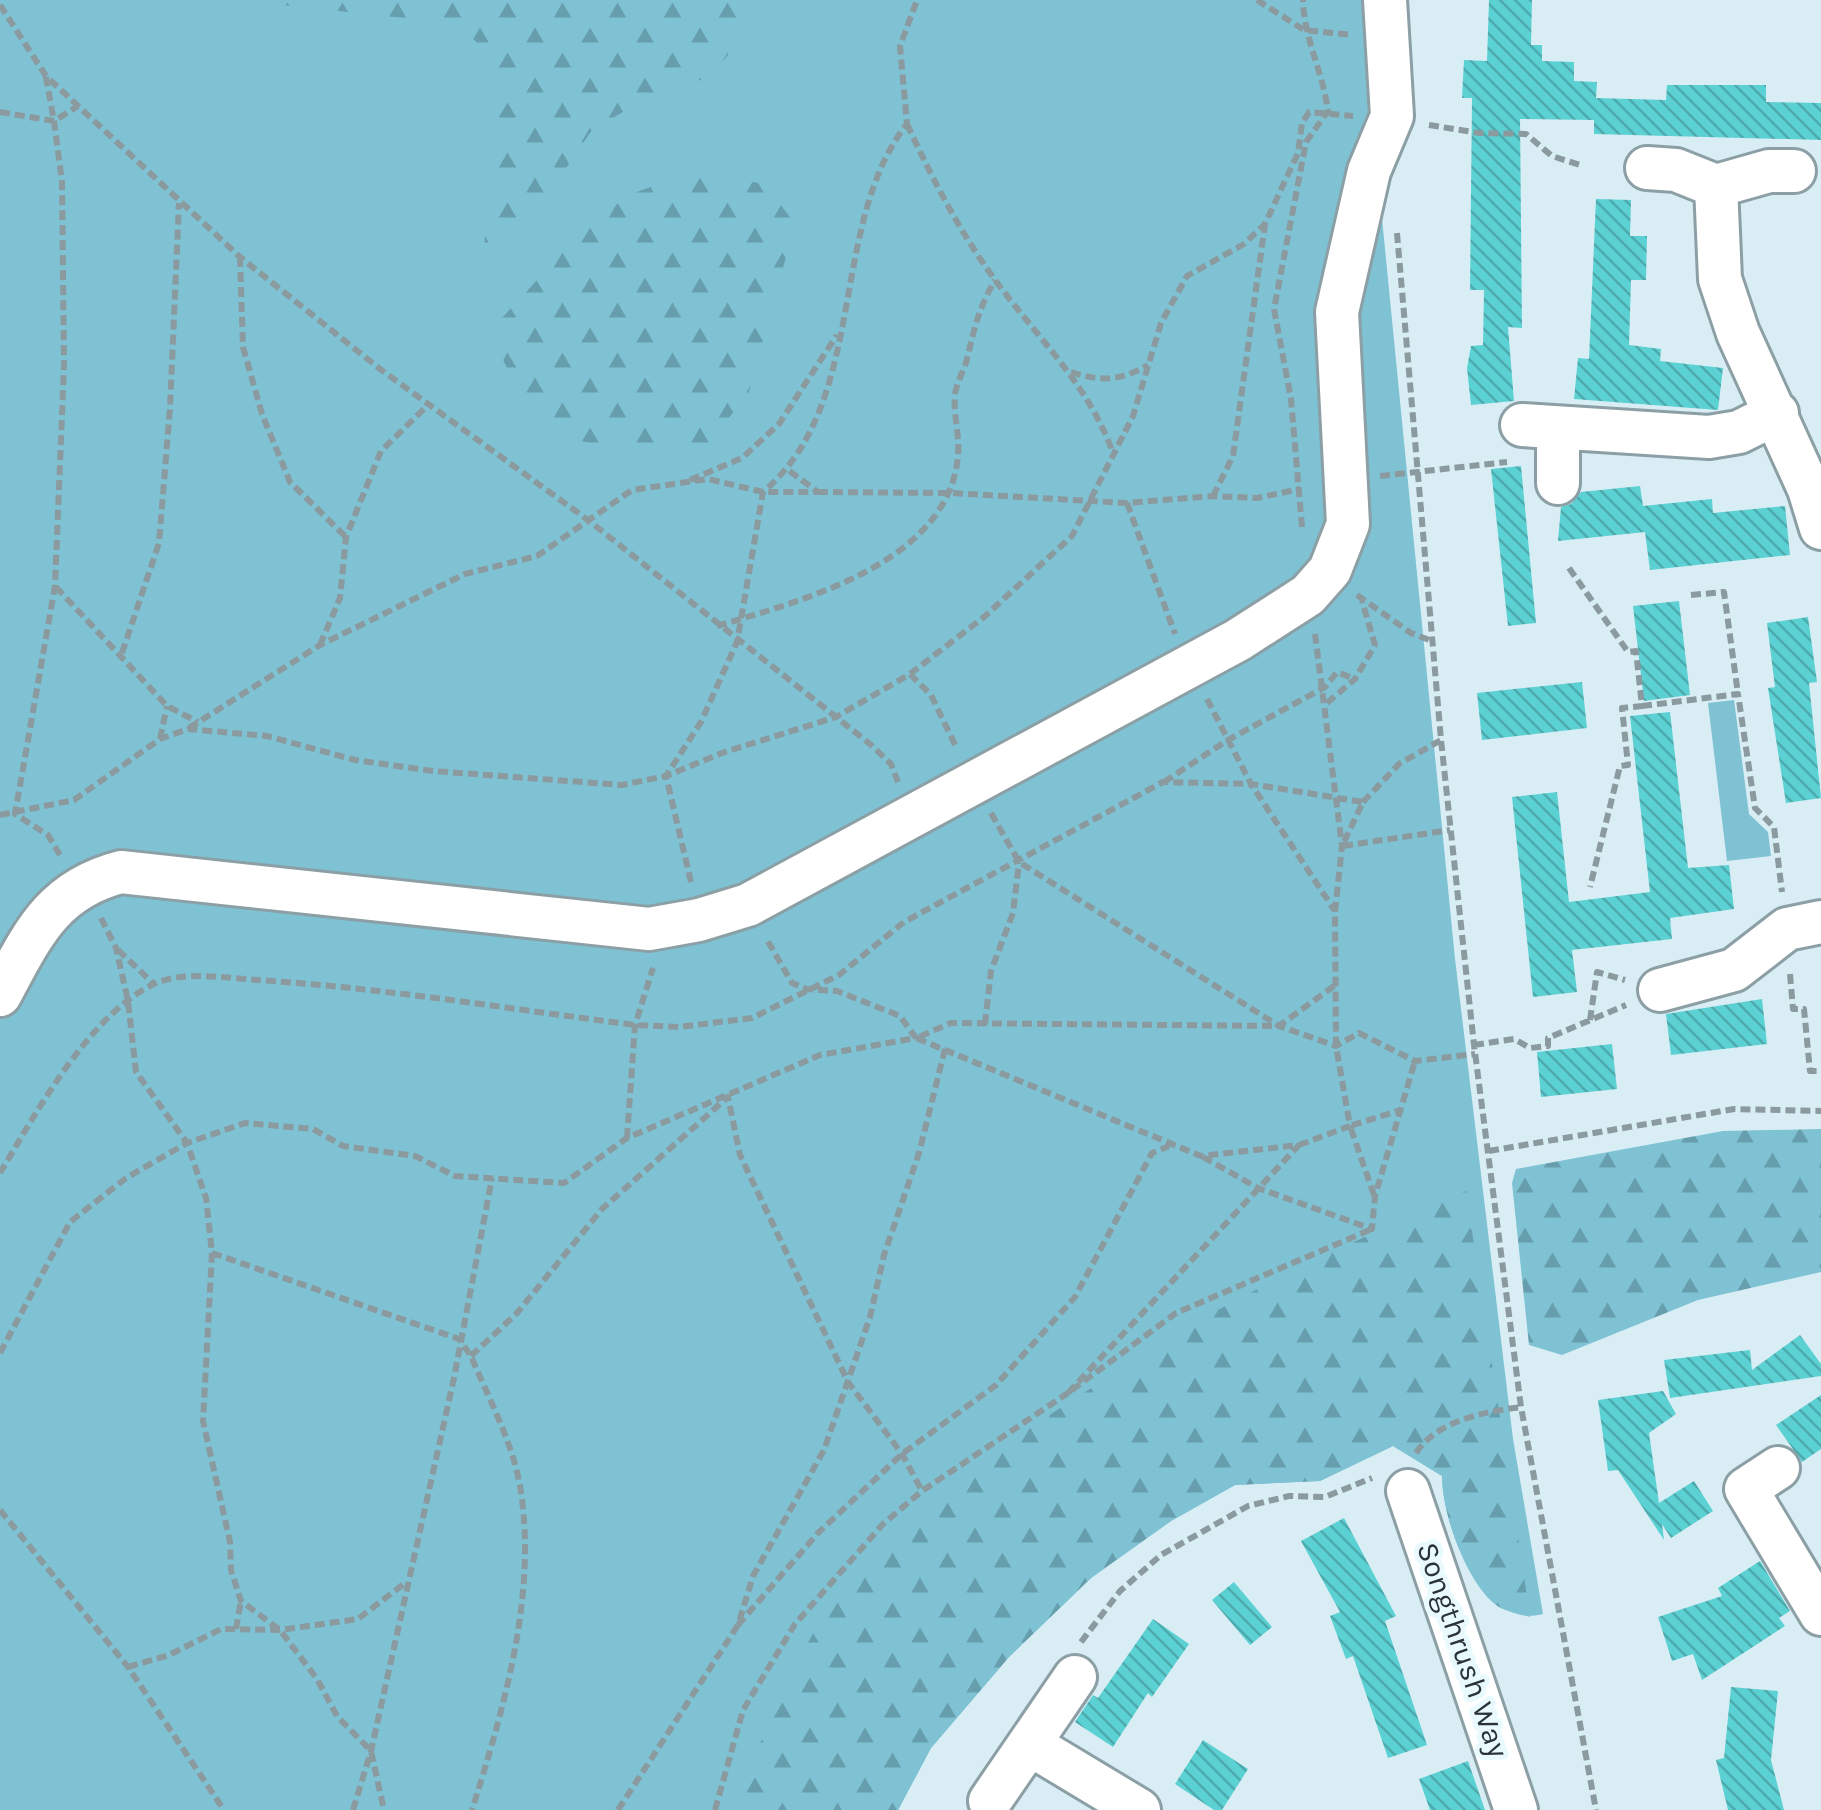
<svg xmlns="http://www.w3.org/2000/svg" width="1821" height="1810" viewBox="0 0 1821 1810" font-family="Karla,sans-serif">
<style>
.green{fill:#7ec2d4}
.forest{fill:url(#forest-firs)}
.building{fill:url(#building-back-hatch)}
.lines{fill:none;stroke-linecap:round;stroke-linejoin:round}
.street-casing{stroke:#8b9fa5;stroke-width:48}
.path{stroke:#8a9a9e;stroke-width:6;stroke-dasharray:10 5;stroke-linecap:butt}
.street{stroke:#fff;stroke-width:42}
.labels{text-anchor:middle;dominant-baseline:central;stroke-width:10;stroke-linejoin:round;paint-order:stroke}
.street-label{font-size:30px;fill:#2a3335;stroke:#e9faff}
</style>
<defs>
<pattern id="forest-firs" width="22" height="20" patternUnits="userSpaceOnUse" patternTransform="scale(2.5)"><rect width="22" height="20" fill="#7ec2d4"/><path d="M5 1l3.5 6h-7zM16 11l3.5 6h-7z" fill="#679ead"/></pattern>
<pattern id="building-back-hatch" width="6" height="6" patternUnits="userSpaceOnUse" patternTransform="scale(2.5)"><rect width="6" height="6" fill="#5cd1d4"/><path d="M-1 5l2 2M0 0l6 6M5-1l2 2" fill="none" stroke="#4caaad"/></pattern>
</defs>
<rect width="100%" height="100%" fill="#d8eef4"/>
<path class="green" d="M0,0H1375L1380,198L1455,959L1513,1439L1543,1614C1481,1631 1442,1524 1442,1476L1393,1446L1320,1481L1235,1485L1171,1521L1091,1578L1009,1657L931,1748L898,1810H0Z
M1734,700L1749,814L1768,832L1771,856L1727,861L1708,703Z"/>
<path class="forest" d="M235,0H759L752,27L708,78L659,91L592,130L538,209L482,272L499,67L460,24Z
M689,173L765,184L795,224L748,395L703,448L645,457L574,439L516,388L490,331L560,255L626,196Z
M1821,1129V1272L1698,1300L1562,1355L1529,1345L1512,1183L1516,1169L1723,1131Z
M1466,1191L1530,1617C1521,1614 1507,1612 1499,1607C1467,1586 1442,1513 1442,1476L1393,1446L1320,1481L1235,1485L1171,1521L1091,1578L1009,1657L931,1748L898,1810H735C755,1751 780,1692 811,1637C872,1534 980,1459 1079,1396C1117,1372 1154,1344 1194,1323C1282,1274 1374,1232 1466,1191Z"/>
<path class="building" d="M1489,0H1532L1531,45H1542V61L1574,62V81L1597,82L1596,98L1666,100L1667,85H1766V102L1821,103V140L1594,134V120L1520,119L1522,328L1508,327L1514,401L1471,405L1467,368L1471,346L1483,345L1484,290H1470L1472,98H1462L1464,60L1487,61Z
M1596,199L1631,200L1630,236H1647L1646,280H1631L1629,345L1661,349L1660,361L1723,368L1718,410L1574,399L1578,358L1589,359Z
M1521,466L1536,623L1508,626L1491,469Z
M1640,486L1643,506L1712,499L1713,513L1785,506L1790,555L1650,570L1645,532L1558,541L1561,507L1571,504L1581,492Z
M1679,601L1690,695L1644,701L1633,606Z
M1808,617L1817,682L1809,683L1821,798L1786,803L1768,688L1775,687L1767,623Z
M1582,682L1587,728L1482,740L1477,693Z
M1670,712L1688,868L1729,865L1734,909L1670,918L1672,939L1572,950L1577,992L1533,997L1512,797L1557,792L1569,902L1650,892L1630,716Z
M1762,999L1767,1044L1671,1055L1666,1014Z
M1612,1044L1617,1089L1541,1097L1537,1052Z
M1800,1335L1821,1364V1376L1670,1398L1664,1360L1750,1350L1752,1370Z
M1663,1391L1676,1414L1649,1433L1659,1503L1694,1481L1713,1511L1671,1538L1662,1524L1664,1540L1618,1470L1608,1471L1598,1400Z
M1821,1395V1449L1802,1462L1776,1425Z
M1344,1518L1396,1616L1385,1621L1427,1745L1388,1758L1353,1656L1346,1659L1330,1616L1340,1612L1301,1541Z
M1760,1561L1790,1611L1779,1618L1785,1626L1702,1680L1693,1654L1672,1661L1658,1617L1722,1596L1718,1588Z
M1234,1582L1272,1627L1250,1645L1212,1600Z
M1153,1619L1189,1644L1152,1697L1148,1693L1113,1747L1075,1722L1093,1695L1098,1698Z
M1731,1687L1778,1691L1771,1760L1784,1810H1728L1716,1760L1724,1758Z
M1203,1740L1248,1769L1222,1810H1214L1175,1784Z
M1468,1761L1485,1810H1430L1419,1779Z"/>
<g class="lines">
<g class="street-casing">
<path id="street" d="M1647,168L1676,170L1716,186L1769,171H1794
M1716,186L1720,279L1738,333L1809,489L1821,528
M1522,425L1709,437L1739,432L1777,413
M1558,483V428
M1660,990L1734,970L1787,929L1821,922
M0,995C32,936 51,890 121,872L649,929L699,920L748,905L1238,640L1308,595L1330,570L1348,524L1337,312L1369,171L1392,116L1385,0
M1778,1468L1746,1489L1821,1614
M1408,1491L1516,1810
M1031,1745L1139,1810
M990,1801L1075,1677"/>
</g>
<path class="path" d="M1257,0L1304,30L1352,35
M0,5L46,76L240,257L380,369L588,520L870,744L891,764L898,782
M0,112L54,121L46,77
M907,124C932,178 958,229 993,277C1036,337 1088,383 1113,453
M1429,125L1479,133L1526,134L1552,156L1583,166
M1397,233L1441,740L1474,1045L1521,1407L1596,1810
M240,257L243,347L262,414L290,482L346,537
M1071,372C1101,382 1120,381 1148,365
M1380,476L1507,462
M690,480L742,458L779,424L837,335
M818,492L951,493L1127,503L1213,496L1257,498L1300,489
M1213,496L1233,456L1265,224
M1127,503L1175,634
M1302,527L1291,399L1274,309L1306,142L1328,111C1323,72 1304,39 1303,0
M1569,568L1628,652L1636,651L1642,706L1622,708L1628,765L1620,766L1590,887
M56,587L167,706L198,722
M1357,595L1411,633L1432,641
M1691,595L1724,592L1738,694
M717,626C804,600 948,563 958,456C960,436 953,415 955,395C956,383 964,371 967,359C975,326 978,310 995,280
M320,645L340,598L346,537L381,451L429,404
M122,653L159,543L170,408L179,203
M910,674L931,695L957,749
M1207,699L1251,784L1335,911
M1327,703L1355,679L1375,645L1362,601
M1642,706L1738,694L1755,808L1774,827L1782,892
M189,728L320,645L465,574L537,556L632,490L708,479L763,492H818L788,470
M160,739L167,706
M1164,782L1228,740L1325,687L1337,672L1355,679
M1363,802L1399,764L1441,740
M991,813L1019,862L1279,1026L1336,1046L1359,1033L1415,1061L1475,1054
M0,815L74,800L160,739L188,729L267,736L355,760L433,771L622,785L666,776L722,753L836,717L910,674L984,617L1072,536L1133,416L1161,323L1187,276L1244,244L1265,224L1298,153L1302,123L1309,112L1353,116
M1343,846L1450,830
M60,855L48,835L15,814L55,586L64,365L62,182L54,121L78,106
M691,882L666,776L701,722L737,642L763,492C870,402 827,225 907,124L900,46L917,0
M101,918L116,948L128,1001L136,1072L187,1143L206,1198L212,1253L203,1421L230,1542L231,1570L241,1601L280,1630L317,1679L337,1716L371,1751L384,1810
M118,950L154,984
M1790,974L1793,1009H1804L1810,1071H1821
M1334,986L1279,1026L951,1023L916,1038L1201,1156L1299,1145L1068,1393L1176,1313L1372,1229
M1590,1020L1597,972L1625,980
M985,1024L991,971L1013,913L1019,863
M1474,1045L1514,1039L1530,1048L1548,1046V1038L1626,1005
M945,1049L919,1153L884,1255L870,1317L824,1450L753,1576L738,1625L818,1533L902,1454L996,1385L1075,1297L1152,1153L1169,1146
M627,1138L635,1025L653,968
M1299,1145L1350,1126L1336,1046L1335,912L1342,846L1315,634
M1489,1151L1734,1109L1821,1111
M1203,1157L1258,1188L1372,1229L1375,1196L1415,1061
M0,1173C36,1113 88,1017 152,985C182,970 224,978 257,980C384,988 510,1009 635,1025L679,1027L752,1018L839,975L904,922L1163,782L1251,784L1363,802L1342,846
M1374,1195L1350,1126L1401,1110
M212,1253L459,1339L471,1356C488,1397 512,1441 520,1486C538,1593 504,1708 472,1810
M0,1353L70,1222L126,1178L187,1143L245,1123L313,1129L343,1146L415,1156L455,1176L564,1183L627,1138L820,1055L916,1038L900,1016L837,991L807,989L792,983L766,938
M471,1356L517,1313L602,1209L728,1097L740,1155L848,1382L902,1454L922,1491
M1416,1453C1438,1420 1484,1412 1521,1407
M0,1510L128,1667L224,1810
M236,1629L241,1601
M1081,1642L1120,1591L1161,1555L1248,1506L1289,1496L1325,1497L1372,1478
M128,1667L169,1655L221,1629L280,1630L358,1619L405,1583
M353,1810L371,1751L454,1378L492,1178
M618,1810L738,1625
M715,1810L743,1710L795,1624L883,1524L922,1491L1068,1393"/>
<use href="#street" class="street"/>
</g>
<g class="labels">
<g class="street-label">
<text transform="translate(1463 1650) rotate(71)">Songthrush Way</text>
</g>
</g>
</svg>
